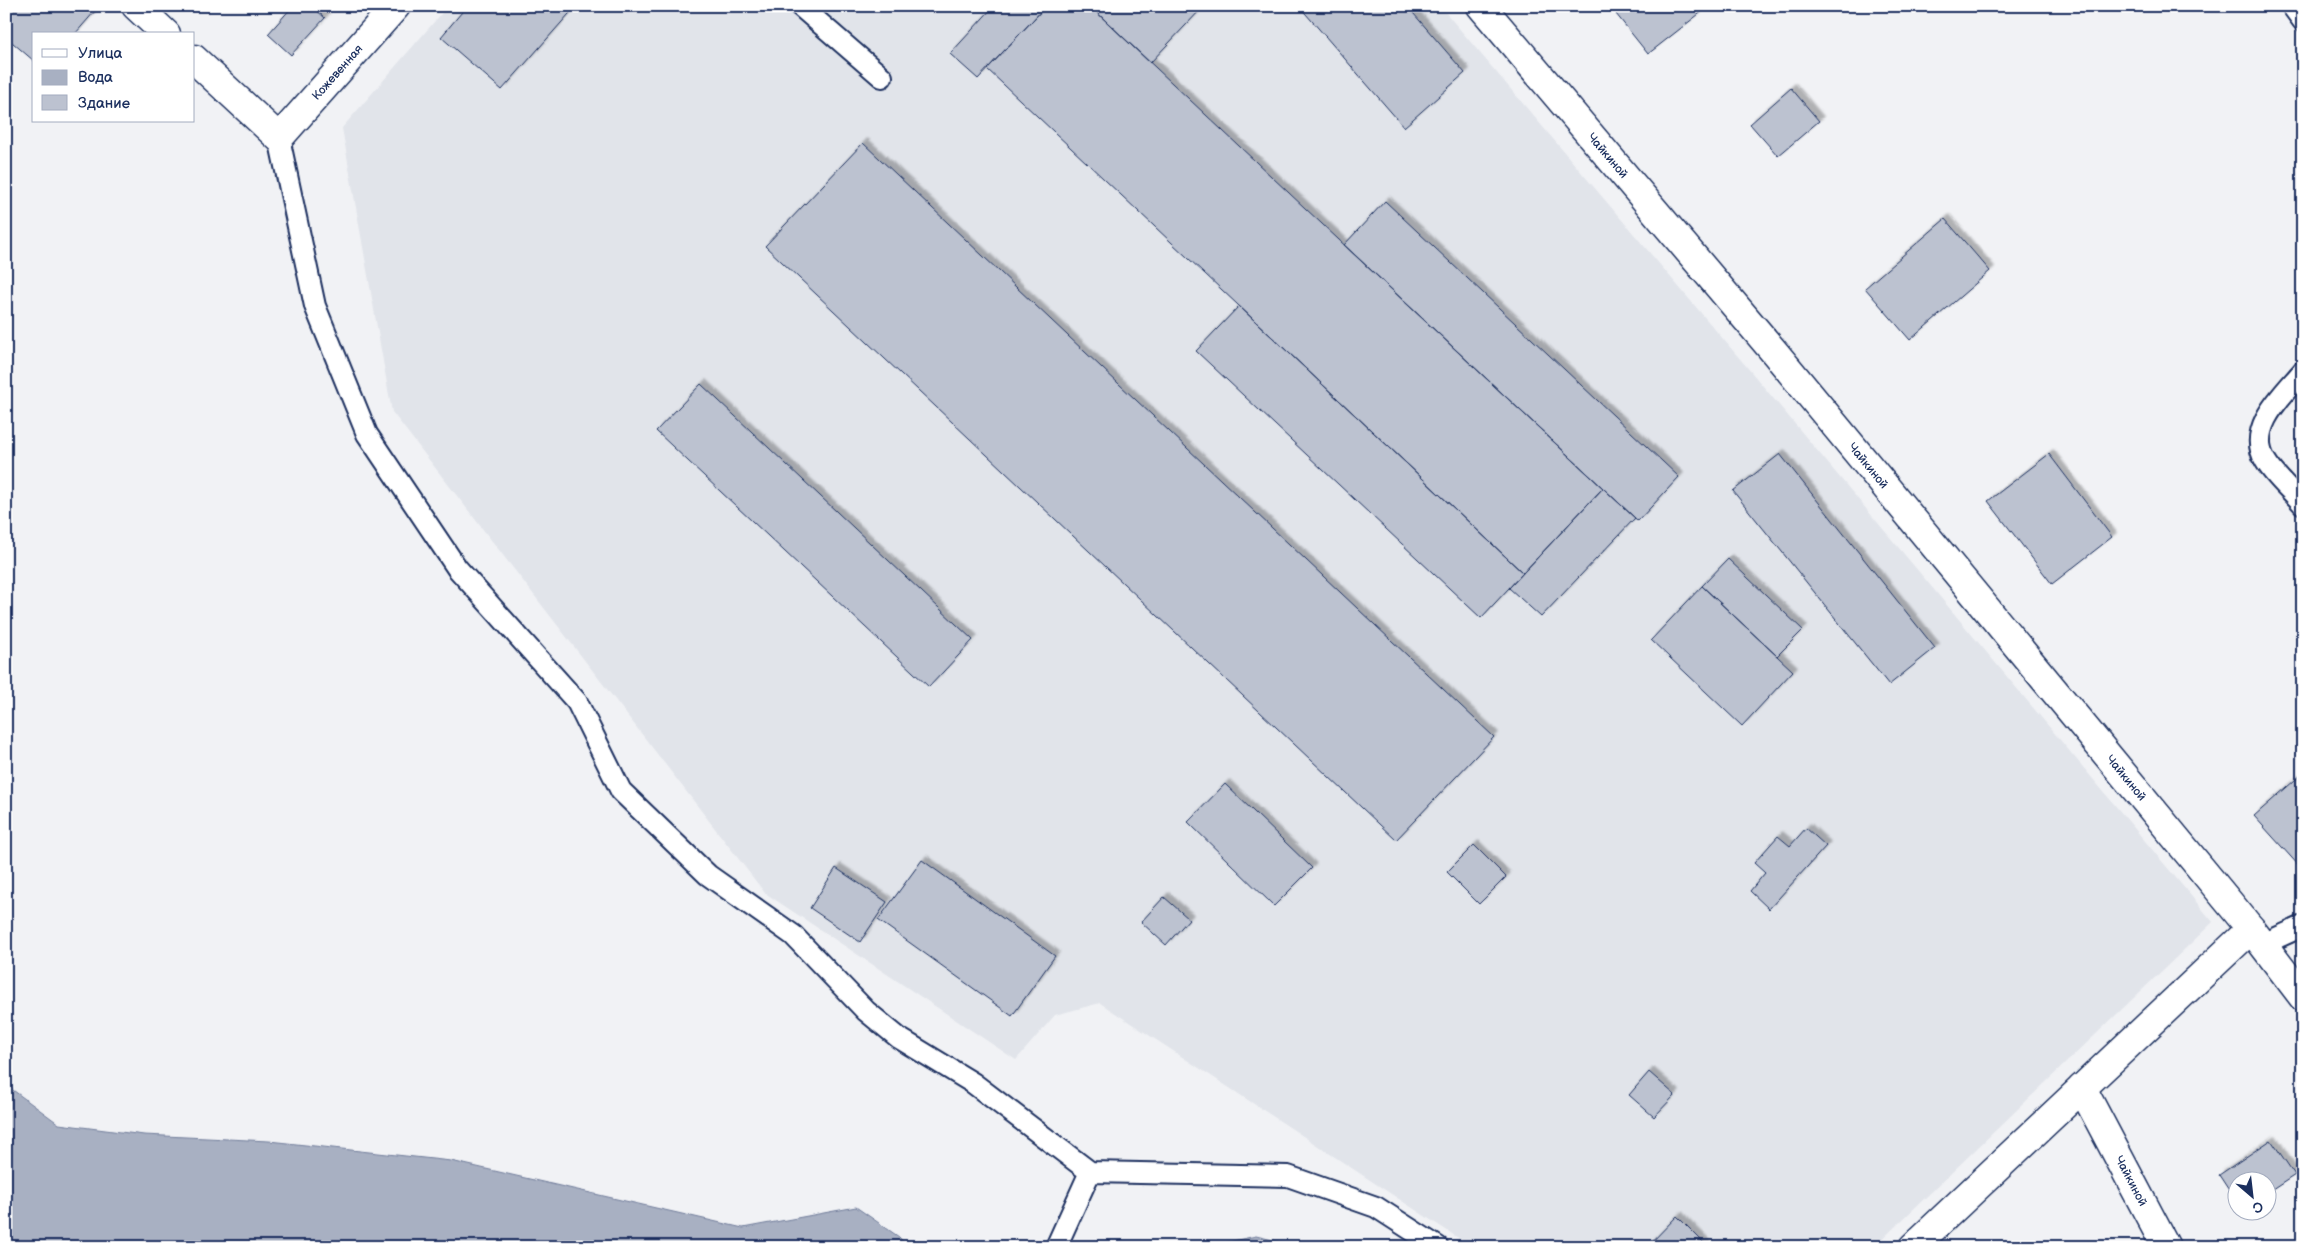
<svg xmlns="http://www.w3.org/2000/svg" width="2309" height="1253" viewBox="0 0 2309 1253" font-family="'Balsamiq Sans',sans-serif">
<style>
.built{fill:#e1e4ea}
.water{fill:#a8b0c2;stroke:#707c9a}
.building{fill:#bcc2d0;stroke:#1b2f5e;filter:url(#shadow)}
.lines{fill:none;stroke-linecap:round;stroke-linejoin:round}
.service-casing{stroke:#1b2f5e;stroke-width:24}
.minor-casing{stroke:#1b2f5e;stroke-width:31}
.tertiary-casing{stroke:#1b2f5e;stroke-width:31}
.service{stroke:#fff;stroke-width:20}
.minor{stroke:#fff;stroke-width:28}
.tertiary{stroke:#fff;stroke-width:28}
.labels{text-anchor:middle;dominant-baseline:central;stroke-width:4.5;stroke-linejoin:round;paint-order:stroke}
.street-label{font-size:12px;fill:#1b2f5e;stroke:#fff}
</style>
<defs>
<filter id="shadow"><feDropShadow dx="4.5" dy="-4.5" stdDeviation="1" flood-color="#0004"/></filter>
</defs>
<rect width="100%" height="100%" fill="#f1f2f5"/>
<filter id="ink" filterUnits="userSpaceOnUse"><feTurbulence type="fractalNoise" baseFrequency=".02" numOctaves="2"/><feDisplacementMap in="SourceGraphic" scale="10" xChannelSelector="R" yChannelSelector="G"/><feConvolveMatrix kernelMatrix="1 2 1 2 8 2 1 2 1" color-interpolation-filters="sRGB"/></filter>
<g filter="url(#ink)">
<path class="built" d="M448,6H1440L1752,373L2213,922L1874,1247H1472L1100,1003L1055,1015L1016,1060L765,893L392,412L342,128Z"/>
<path class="water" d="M6,1085L59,1124L144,1135L269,1141L451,1161L743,1228L856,1207L899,1237L908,1247H6Z
M1256,1236L1303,1247H1207L1209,1246Z"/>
<path class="building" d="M6,6H90L95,11L75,34H34V61L6,37Z
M293,6H312L325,18L291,55L268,34Z
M467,6H576L502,90L441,37Z
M994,6H1046L978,79L950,54Z
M1046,6H1090L1603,488L1523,573L987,69Z
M1090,6H1202L1203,7L1150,63Z
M1299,6H1407L1465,73L1404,127Z
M1625,6H1707L1708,7L1648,54L1616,14Z
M1791,88L1819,121L1778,156L1750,124Z
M863,143L1494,737L1396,840L765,246Z
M1385,201L1679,477L1638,521L1344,245Z
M1945,219L1990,271L1910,340L1865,288Z
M1239,306L1523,573L1481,618L1196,351Z
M701,384L973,640L929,687L656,431Z
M1780,454L1935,648L1889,685L1733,491Z
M2049,454L2112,537L2052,584L1988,501Z
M1603,488L1635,518L1541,617L1509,588Z
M1728,559L1803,630L1777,656L1702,586Z
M1702,586L1793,671L1742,726L1651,640Z
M2303,773V864L2300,867L2254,816Z
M1225,784L1312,868L1274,906L1188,822Z
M1806,828L1826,846L1769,909L1750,891L1765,873L1754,863L1778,836L1790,846Z
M1474,845L1506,877L1479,904L1447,872Z
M922,860L1055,956L1012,1016L878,920Z
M836,868L887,902L860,942L810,908Z
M1164,897L1189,919L1166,945L1141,922Z
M1649,1072L1675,1095L1654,1117L1629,1095Z
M2271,1140L2295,1175L2266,1194V1180H2236V1201L2219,1175Z
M1677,1216L1708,1247H1647Z"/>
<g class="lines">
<g class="service-casing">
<path id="service" d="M800,6L882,77
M2292,6L2303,21
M279,138L315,306L367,434L457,568L577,702L621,791L708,875L793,935L866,1011L899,1038L973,1083L1090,1172L1288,1176L1376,1207L1438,1247
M2303,371C2284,394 2246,427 2265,460C2274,476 2291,490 2303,504
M2263,944L2303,926
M1056,1247L1090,1172"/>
</g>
<g class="minor-casing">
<g id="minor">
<path d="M136,6L166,34"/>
<path id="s1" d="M1481,6L1776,354L2251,929L1913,1247"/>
<path id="s2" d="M194,59L279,138L396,6"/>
<path id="s3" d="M2082,1088L2166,1247"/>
</g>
</g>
<g class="tertiary-casing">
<path id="tertiary" d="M2251,929L2303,997"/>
</g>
<use href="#service" class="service"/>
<use href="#minor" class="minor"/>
<use href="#tertiary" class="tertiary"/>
</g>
</g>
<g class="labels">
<g class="street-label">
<text stroke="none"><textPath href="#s2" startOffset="204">Кожевенная</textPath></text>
<text stroke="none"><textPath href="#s1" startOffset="196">Чайкиной</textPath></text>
<text stroke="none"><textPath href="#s1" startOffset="601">Чайкиной</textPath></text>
<text stroke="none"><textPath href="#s1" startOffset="1006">Чайкиной</textPath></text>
<text stroke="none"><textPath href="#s3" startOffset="105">Чайкиной</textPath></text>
</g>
</g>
<rect width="2309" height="1253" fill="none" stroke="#fff" stroke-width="25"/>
<rect x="12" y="12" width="2284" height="1228" fill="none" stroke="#1b2f5e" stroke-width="2" filter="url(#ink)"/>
<rect x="32" y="32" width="162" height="90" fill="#ffffff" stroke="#a4acbf"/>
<rect x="42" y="49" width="25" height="8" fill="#ffffff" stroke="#a4acbf"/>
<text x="78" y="58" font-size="15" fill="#1b2f5e">Улица</text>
<rect x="42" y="70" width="25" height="15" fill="#a8b0c2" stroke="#a4acbf"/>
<text x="78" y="82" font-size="15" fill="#1b2f5e">Вода</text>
<rect x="42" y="95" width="25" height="15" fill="#bcc2d0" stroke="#a4acbf"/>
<text x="78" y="108" font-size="15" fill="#1b2f5e">Здание</text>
<g transform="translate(2252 1196) rotate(152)"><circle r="24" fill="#ffffff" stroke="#a4acbf"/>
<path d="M0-4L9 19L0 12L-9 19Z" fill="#1b2f5e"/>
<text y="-8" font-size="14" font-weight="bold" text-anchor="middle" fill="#1b2f5e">С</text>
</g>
</svg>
